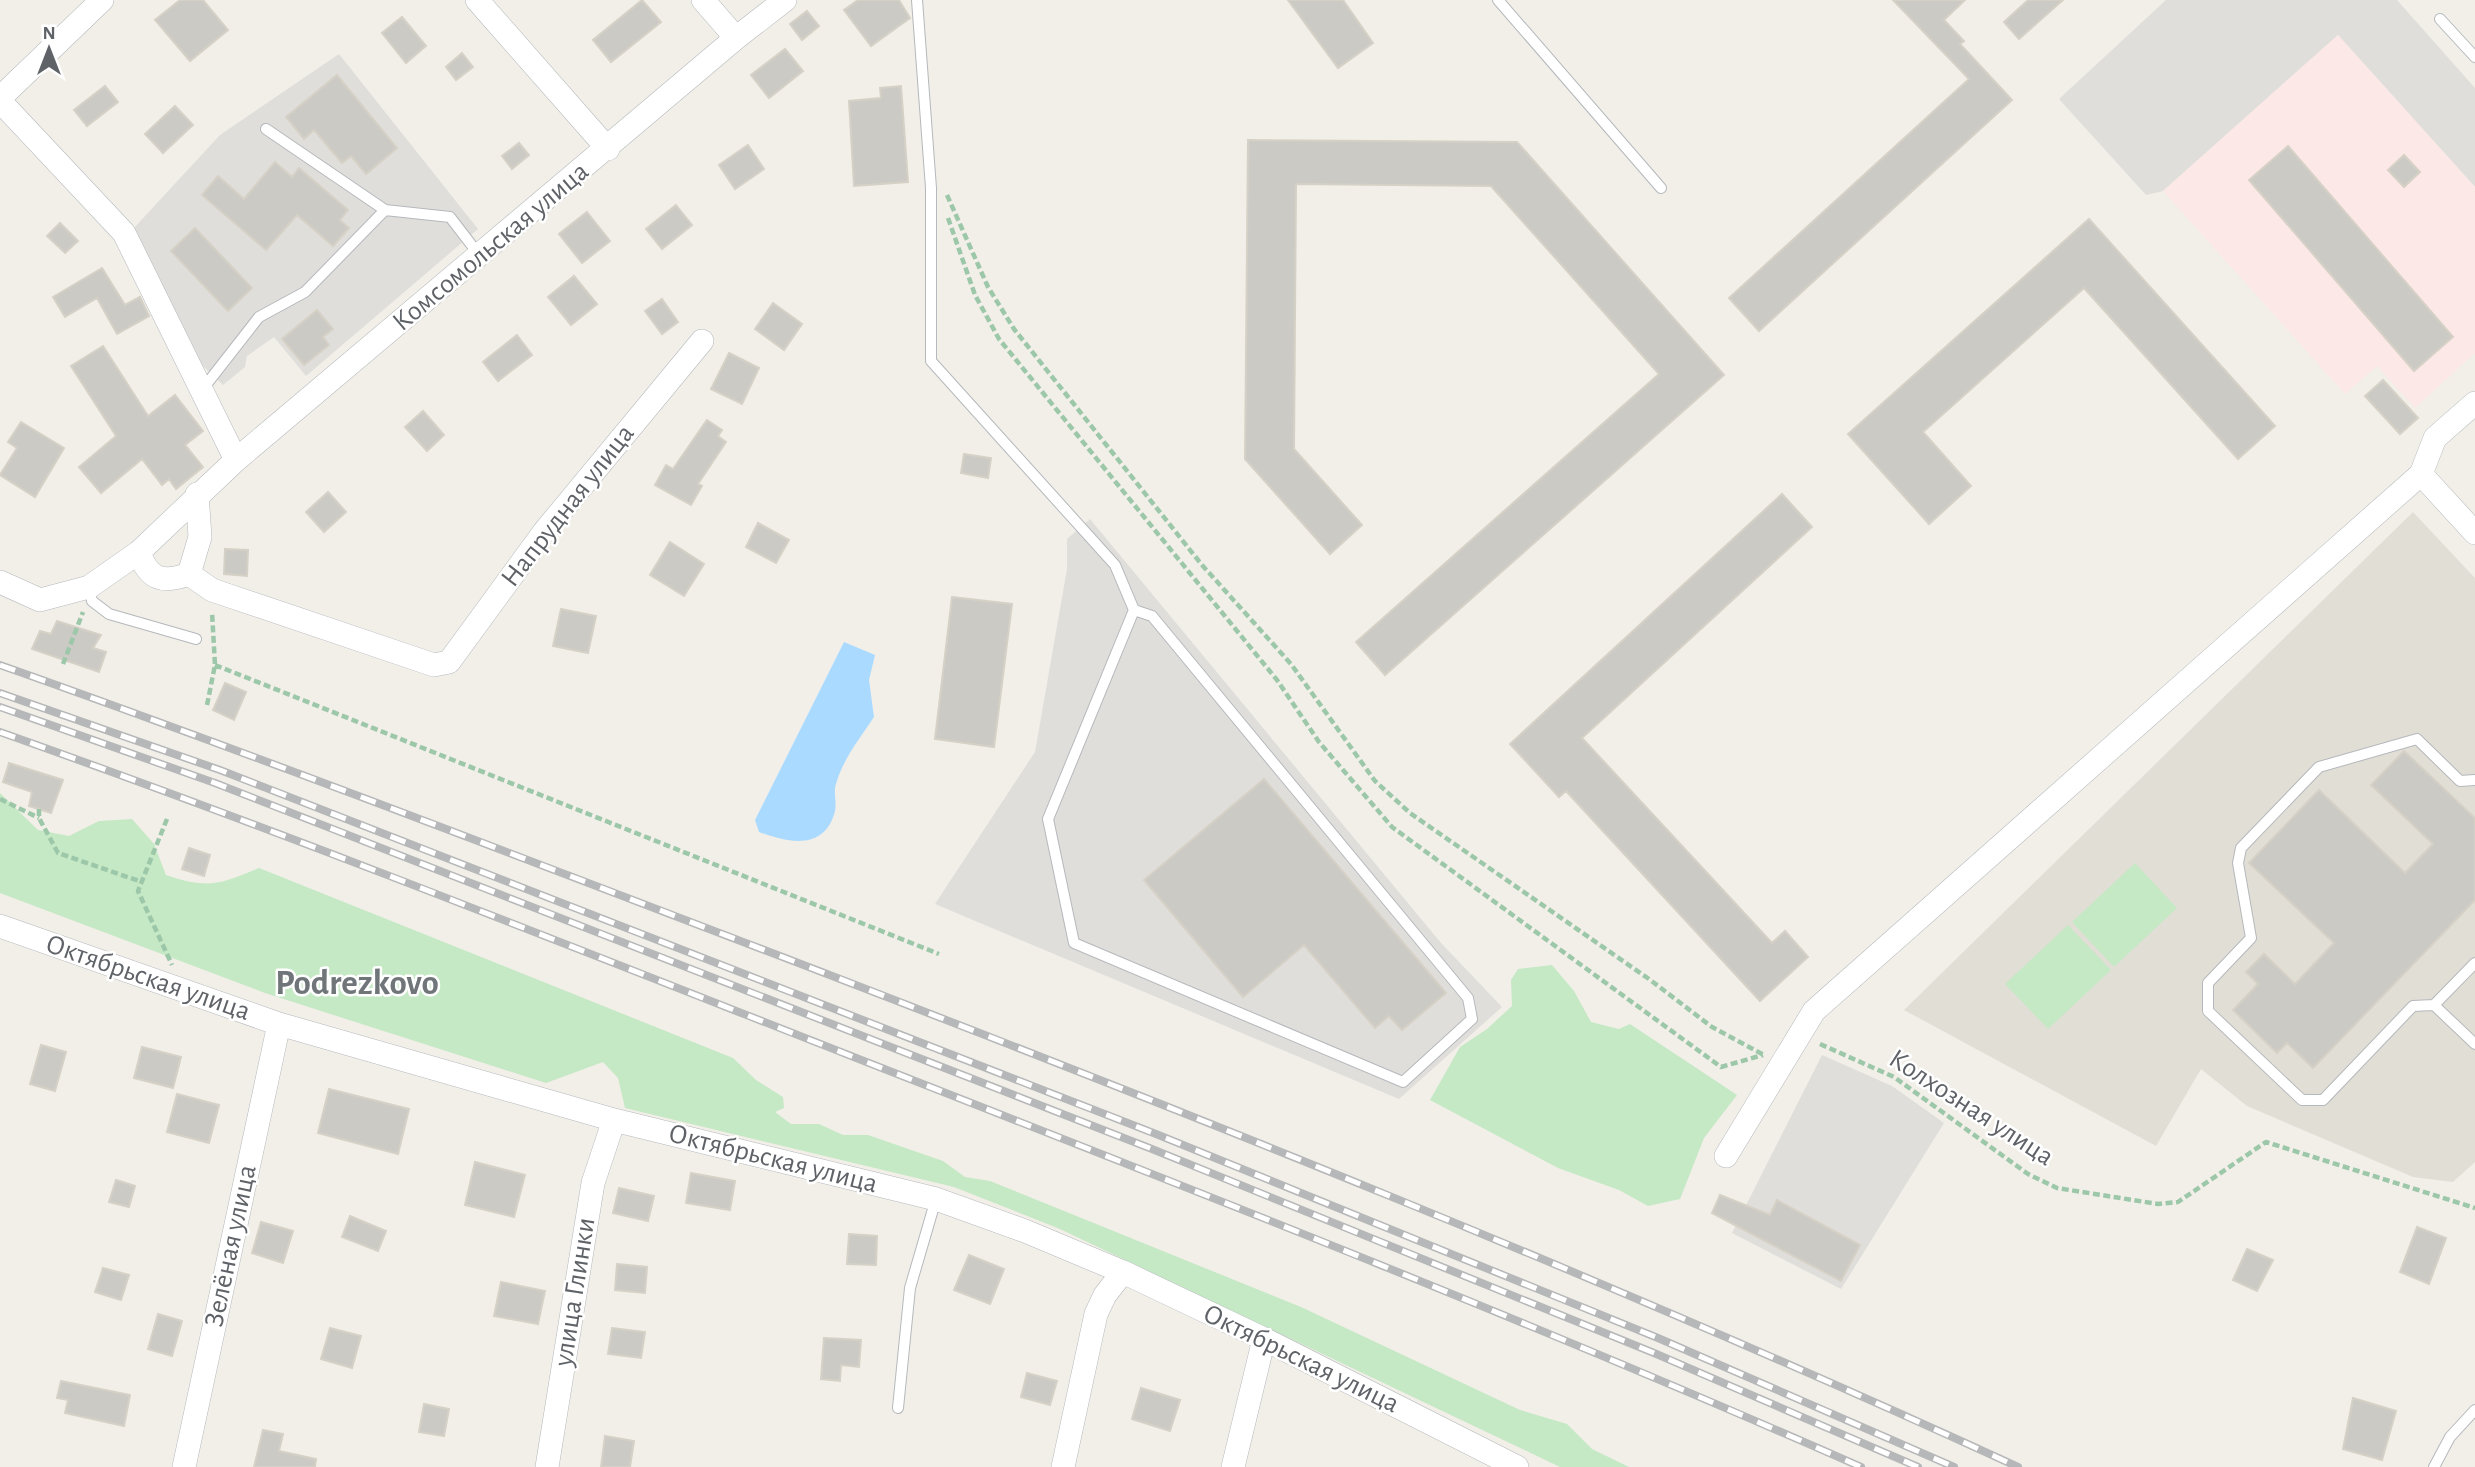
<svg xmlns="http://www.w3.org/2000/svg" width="2475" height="1467" viewBox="0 0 2475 1467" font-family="'Alegreya Sans',sans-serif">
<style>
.industrial{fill:#e0deda}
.education{fill:#e1ded6}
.medical{fill:#fce8e6}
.green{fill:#c5e8c5}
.water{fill:#aadaff}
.building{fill:#cccac5;stroke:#d6d1c6;stroke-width:2}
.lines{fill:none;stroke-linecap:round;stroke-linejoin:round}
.lane-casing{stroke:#b5b8bc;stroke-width:12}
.street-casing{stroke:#b5b8bc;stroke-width:24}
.path{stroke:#9cc7a9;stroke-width:4.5;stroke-dasharray:7 3.5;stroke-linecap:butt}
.lane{stroke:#fff;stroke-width:10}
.street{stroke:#fff;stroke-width:23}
.rail-casing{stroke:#b6b7b8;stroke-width:8}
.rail{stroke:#fff;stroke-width:5;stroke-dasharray:16;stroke-linecap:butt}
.labels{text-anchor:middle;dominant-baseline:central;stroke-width:5;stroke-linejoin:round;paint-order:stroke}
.street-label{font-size:28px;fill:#5f6368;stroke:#fff}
.district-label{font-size:35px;font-weight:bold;fill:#70757a;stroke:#fff}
</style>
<rect width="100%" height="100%" fill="#f1efe8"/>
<path class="industrial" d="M2166,0H2397L2475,88V187L2338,35L2163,191L2146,195L2059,99Z
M339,54L478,229L306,376L274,337L247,356L245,367L223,385L203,366L133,229L220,135Z
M1090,519L1441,943L1502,1007L1399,1099L935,904L1035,752L1067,569V539Z
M1822,1055L1892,1086L1944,1123L1841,1289L1732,1233Z"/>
<path class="education" d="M2413,512L2475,578V1162L2453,1182L2413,1177L2247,1106L2201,1069L2156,1146L1904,1010Z"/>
<path class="medical" d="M2338,35L2475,187V353L2415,408L2377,366L2345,394L2163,191Z"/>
<path class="green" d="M0,793L38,830L69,836L99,821L132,819L154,844L166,875C207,889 219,885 259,868L733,1058L756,1080L783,1097L784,1108L775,1112L791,1124H819L843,1135H868L943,1161L965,1177L990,1181L1301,1307L1520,1410L1567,1424L1592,1449L1629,1467H1560L1060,1229L954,1187L625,1108L618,1078L603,1062L546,1083L265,993L0,893Z
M2135,863L2177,908L2114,967L2072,922Z
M2068,925L2111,970L2048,1029L2005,984Z
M1552,965L1574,991L1591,1022L1619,1029L1630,1024L1737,1095L1704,1138L1680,1199L1648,1206L1619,1190L1558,1168L1430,1100L1460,1047L1487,1029L1512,1006L1511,980L1518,969Z"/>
<path class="water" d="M844,642L875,655L869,680L874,717C860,738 843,759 836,784C833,792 837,802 835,811C825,851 788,843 759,832L755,820Z"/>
<path class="building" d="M180,0H203L228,30L190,61L155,20Z
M642,0L661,22L611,62L593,40Z
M858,0H899L910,18L871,46L844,10Z
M1288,0H1343L1373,43L1338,68Z
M1893,0H1965L1944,20L1964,41L1960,44L2012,100L1759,331L1729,298L1969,79Z
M2028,0H2063L2019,39L2004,22Z
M807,11L819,26L802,40L790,24Z
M402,17L426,46L406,63L382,33Z
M785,49L803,71L769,98L751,75Z
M462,53L473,67L456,80L446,67Z
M337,75L397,148L366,174L351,156L342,163L314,130L304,139L286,117Z
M105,86L118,102L87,126L74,110Z
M901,86L908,182L854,186L849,101L881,98L880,88Z
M175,106L193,125L163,153L145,134Z
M1248,140L1517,142L1724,375L1385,675L1356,642L1659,374L1491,186L1296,184L1294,449L1362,525L1330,554L1245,459Z
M519,143L529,155L512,169L502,156Z
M748,145L764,169L735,189L719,165Z
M2288,146L2453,337L2414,371L2249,180Z
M2404,155L2420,172L2404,187L2388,170Z
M275,162L292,177L299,168L348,210L340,220L349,228L333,246L297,215L266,250L202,195L218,176L244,199Z
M676,205L692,225L662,249L646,229Z
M587,212L610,241L582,263L559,234Z
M2089,219L2275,426L2238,459L2084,288L1923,432L1971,486L1929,524L1848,434Z
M60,223L78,241L65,253L47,236Z
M195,228L252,288L228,311L171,251Z
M102,268L125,305L140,297L149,316L117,334L97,298L65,317L53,297Z
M574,276L597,304L571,325L548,297Z
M662,299L678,322L662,334L645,311Z
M773,303L802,324L784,350L755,329Z
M317,310L333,329L323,337L329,345L304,365L282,339Z
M517,335L532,355L498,381L483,362Z
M103,346L148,416L175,395L203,431L185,445L203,467L176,489L169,479L162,485L142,459L101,493L79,467L116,436L71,366Z
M729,353L759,368L742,404L711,389Z
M2383,380L2418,418L2400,434L2365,396Z
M423,411L444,435L427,451L405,427Z
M707,420L722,430L718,436L726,442L698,484L702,486L691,505L655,485L666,465L673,469Z
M21,422L64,448L35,497L0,475L17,448L8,442Z
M964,454L991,458L988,478L961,473Z
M328,492L346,512L324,532L306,512Z
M1782,494L1812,527L1582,738L1772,943L1785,931L1808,957L1760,1001L1566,791L1559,797L1510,744Z
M758,523L789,540L776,563L746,547Z
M670,542L704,564L684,596L650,575Z
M225,549L248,550L247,576L224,574Z
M952,597L1012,604L994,747L935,739Z
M561,609L596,616L588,653L553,646Z
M57,621L101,635L93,648L106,652L99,672L32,649L40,631L51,634Z
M225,683L246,692L234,720L213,710Z
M2404,751L2475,818V900L2313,1068L2287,1043L2277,1053L2233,1010L2258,984L2246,972L2264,954L2295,984L2334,943L2249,863L2319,790L2405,873L2433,844L2371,785Z
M9,763L63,780L51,813L29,806L32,792L3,782Z
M1264,779L1446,993L1402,1030L1389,1016L1375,1028L1304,945L1243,997L1144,880Z
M189,848L210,855L204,876L182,869Z
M41,1045L66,1052L55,1091L30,1084Z
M142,1047L181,1057L173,1088L134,1078Z
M329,1089L409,1109L398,1154L318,1133Z
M177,1094L219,1105L209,1143L167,1132Z
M475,1162L525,1175L514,1217L465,1205Z
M691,1173L735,1181L730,1210L686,1203Z
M116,1180L135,1186L129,1207L109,1202Z
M619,1188L654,1196L648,1221L613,1213Z
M1720,1195L1770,1215L1777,1200L1860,1245L1841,1281L1712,1213Z
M350,1216L386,1231L378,1251L342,1237Z
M261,1222L293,1231L283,1263L252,1253Z
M2417,1227L2446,1238L2429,1284L2400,1272Z
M849,1234L877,1236L876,1265L847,1264Z
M2247,1249L2273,1260L2257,1291L2233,1280Z
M969,1255L1004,1269L990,1304L954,1290Z
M617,1264L647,1267L645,1293L615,1290Z
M103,1268L129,1275L121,1300L95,1292Z
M501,1282L545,1291L538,1324L494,1316Z
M158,1314L182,1321L172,1356L148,1349Z
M330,1328L361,1336L352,1368L321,1359Z
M612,1328L645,1332L641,1358L608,1354Z
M824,1338L861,1340L859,1367L841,1365L840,1381L821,1379Z
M1027,1373L1057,1381L1050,1405L1021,1397Z
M61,1381L130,1395L124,1426L65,1413L68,1400L57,1398Z
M1141,1388L1180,1400L1170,1431L1132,1419Z
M2353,1398L2396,1411L2382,1460L2343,1449Z
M424,1404L449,1409L444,1436L419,1432Z
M263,1430L283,1434L279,1451L316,1459L315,1467H254Z
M605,1436L634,1441L630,1467H601Z"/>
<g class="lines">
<g class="lane-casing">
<path id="lane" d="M917,0L931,188V361L1115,565L1134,610L1048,819L1074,943L1403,1082L1472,1019L1468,998L1152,616L1134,610
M1498,0L1661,188
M2440,19L2475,57
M266,129L385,210L450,217L480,256
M202,390L259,317L305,292L385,210
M89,587L92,601L109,614L196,639
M2475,963L2434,1005L2475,1044
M2434,1005L2413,1006L2323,1100H2302L2208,1011V983L2251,938L2238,863L2241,848L2319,767L2417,739L2460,781L2475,780
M898,1408L910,1288L936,1199
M2434,1467L2450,1437L2475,1410"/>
</g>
<g class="street-casing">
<path id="street" d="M477,0L608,149
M703,0L736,38
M0,98L102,0
M0,101L124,233L236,460
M2421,474L2475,533
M139,552C148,579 162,584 189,574L200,537L197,494
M189,574L212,590L434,665L449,662L544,532L702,341
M0,582L40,600L89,587L139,552L236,460L736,38L785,0
M0,926L279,1024L614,1120L936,1199L1025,1231L1123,1272L1264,1339L1517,1467
M1726,1156L1814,1011L2421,474L2435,438L2475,403
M184,1467L279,1024
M547,1467L593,1183L614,1120
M1063,1467L1096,1314L1105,1295L1123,1272
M1233,1467L1264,1339"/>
</g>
<path class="path" d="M947,195L988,287L1014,329L1202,565L1291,664L1375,781L1410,813L1649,979L1712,1027L1764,1055
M948,218L975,295L999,339L1277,680L1319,742L1392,827L1721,1067L1763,1055
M63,664L83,612
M215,665L939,954
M207,705L215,665L212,612
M0,799L39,818
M39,809V818L58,853L142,882
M167,819L138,891L172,965
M1820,1044L1894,1077L2028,1174L2057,1188L2158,1204L2178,1202L2266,1142L2475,1208"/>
<use href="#lane" class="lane"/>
<use href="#street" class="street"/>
<g class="rail-casing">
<path id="rail" d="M0,665C258,756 512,854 767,951C1188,1112 1608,1279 2018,1467
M0,693L220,770L1156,1134L1658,1338L1954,1467
M0,707L215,783L1152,1149L1654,1353L1918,1467
M0,732C284,832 565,944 846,1054C1186,1187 1526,1319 1861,1467"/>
</g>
<use href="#rail" class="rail"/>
</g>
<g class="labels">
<g class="street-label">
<text transform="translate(491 247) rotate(-40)">Комсомольская улица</text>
<text transform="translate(568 506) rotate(-52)">Напрудная улица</text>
<text transform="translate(148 978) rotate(19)">Октябрьская улица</text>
<text transform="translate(1971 1108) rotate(33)">Колхозная улица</text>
<text transform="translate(773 1159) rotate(14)">Октябрьская улица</text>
<text transform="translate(231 1246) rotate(-78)">Зелёная улица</text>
<text transform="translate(575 1292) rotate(-81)">улица Глинки</text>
<text transform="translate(1301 1359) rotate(26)">Октябрьская улица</text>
</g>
<g class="district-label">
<text x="357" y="983">Podrezkovo</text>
</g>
</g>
<g transform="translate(49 49)" stroke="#ffffff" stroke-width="5" paint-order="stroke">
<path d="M0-5L12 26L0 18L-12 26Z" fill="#5f6368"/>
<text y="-10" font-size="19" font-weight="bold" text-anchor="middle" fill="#5f6368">N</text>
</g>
</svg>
